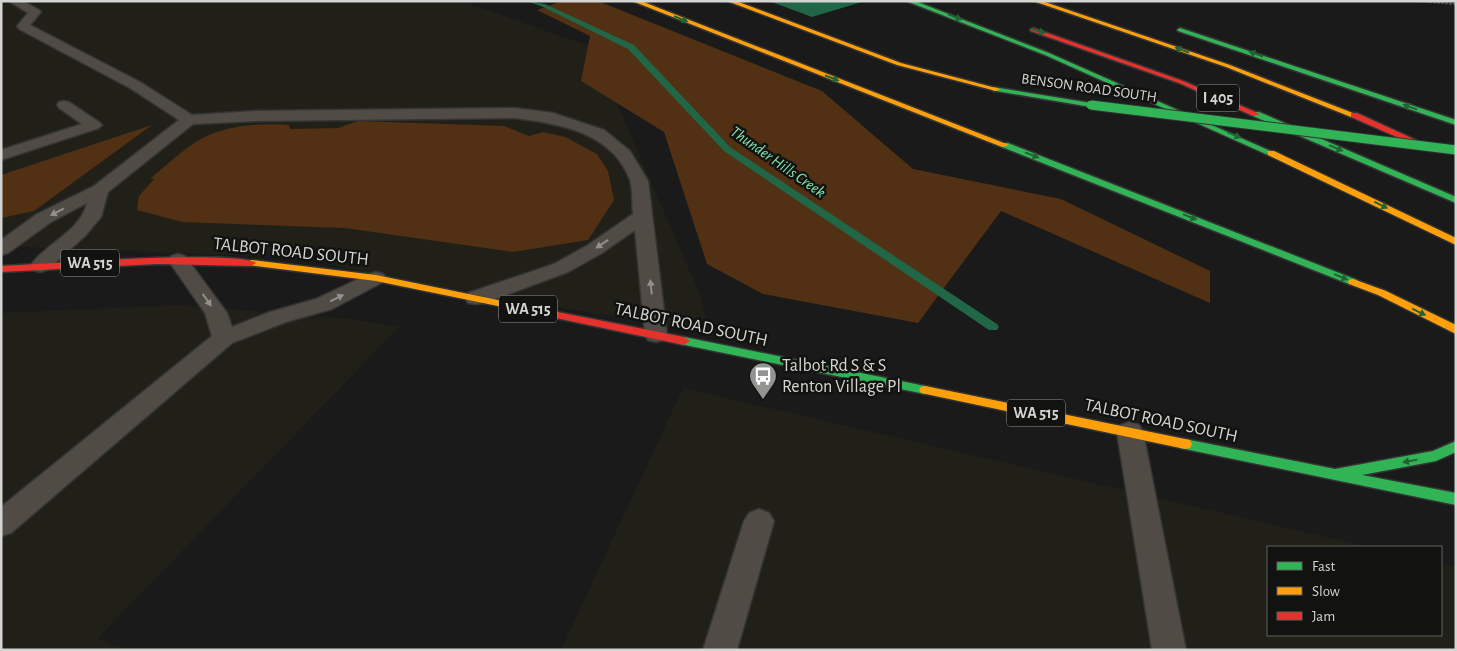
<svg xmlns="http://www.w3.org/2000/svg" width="1457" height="651" viewBox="0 0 1457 651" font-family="'Alegreya Sans',sans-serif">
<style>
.built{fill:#202019}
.green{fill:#513013}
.water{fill:#216646}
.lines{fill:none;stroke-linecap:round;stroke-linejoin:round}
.stream{fill:#216646;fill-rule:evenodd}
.lane-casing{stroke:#343434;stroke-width:3}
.fast-casing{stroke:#343434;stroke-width:3}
.slow-casing{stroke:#343434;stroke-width:3}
.jam-casing{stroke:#343434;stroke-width:3}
.path{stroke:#54514c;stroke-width:2;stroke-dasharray:3 1;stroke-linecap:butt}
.lane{fill:#504b45;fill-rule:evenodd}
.fast{fill:#30b455;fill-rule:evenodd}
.slow{fill:#ff9f0a;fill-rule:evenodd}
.jam{fill:#e5322d;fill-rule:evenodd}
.fast-bridge-casing{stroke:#343434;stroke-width:11;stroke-linecap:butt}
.fast-bridge{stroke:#30b455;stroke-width:9}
.oneway{fill:#216332}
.oneway2{fill:#92908c}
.labels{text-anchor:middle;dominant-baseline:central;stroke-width:5;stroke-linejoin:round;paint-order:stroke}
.far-street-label{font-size:15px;fill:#d4d5d3;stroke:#121210}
.shield{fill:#121210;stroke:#9a9a98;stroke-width:1}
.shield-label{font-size:16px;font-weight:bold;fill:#d4d5d3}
.far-water-label{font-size:16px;font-style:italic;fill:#82e7b2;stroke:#121210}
.street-label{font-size:18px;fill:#d4d5d3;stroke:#121210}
.poi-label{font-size:18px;fill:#d4d5d3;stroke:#121210;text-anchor:start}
</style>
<rect width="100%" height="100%" fill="#1a1a1a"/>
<path class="built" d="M1,1H461L590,46L627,126L700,295L710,333L379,276L305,258L1,246Z
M180,305L350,319L399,327L97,639L129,650H1V313Z
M683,388L1369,547H1268V635H1441V564L1456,567V650H561Z"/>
<path class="green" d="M562,1H598L822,91L913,169L1061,199L1210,271V303L1001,211L918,323L763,294L707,264L664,132L581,81L590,36L537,10Z
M358,121L504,126L529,136L543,132L565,137L597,154L608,171L614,200L588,240L513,252L345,228L182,222L137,210L139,196L154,179L151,178C166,166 184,148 201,139C226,125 261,123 289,125L290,129L338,128Z
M152,125L34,211L1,218V175Z"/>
<path class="water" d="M769,1H865L812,17Z"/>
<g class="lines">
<path class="stream" d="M526,1L545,4L634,45L730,147L997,324L999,327L997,330H989L724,151L628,49L541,6Z"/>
<g class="lane-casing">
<path id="lane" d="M9,1H23L39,10L41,12L30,25L140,82L192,115L257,111L515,108L553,113L604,130L630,151L648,181L667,335L664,340L656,342L648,340L645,335L635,230L602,253L568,272L484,303L476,304L468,303L465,298L468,293L554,264L588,245L633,214C632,204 633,190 630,180C612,132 560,124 515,118L257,121L193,124L108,192L101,217L85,236L47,270L40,272L33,270L30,266C46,243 80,232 87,203L51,222L8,253L1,255V240L37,214L94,186L179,120L130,88L19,29L17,26L28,13Z
M64,101L69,102L99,122L102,125L99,128L1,160V150L82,124L59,108L57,105L59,102Z
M178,254L185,256L227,313L232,327L270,312L316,299L369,274L376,272L383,274L386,278L383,282L332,309L286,322L232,343L11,533L1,536V507L212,336L205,313L168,260L171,256Z
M1130,422L1139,425L1143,432L1186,650H1152L1117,432L1121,425Z
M759,509L769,513L774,521L737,650H703L744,521L749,513Z"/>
</g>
<g class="fast-casing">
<path id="fast" d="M906,1H915L1049,53L1275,153L1271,155H1268L1045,55Z
M1180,28L1456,120V125L1178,31L1177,30Z
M993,87L1091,103L1095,105L1091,107L996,91H993Z
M1253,112H1259L1456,197V203L1253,116Z
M1002,143H1008L1357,280L1358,282L1357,284H1349L1002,147Z
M684,337L925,386L929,387L931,390L929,393L925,394L680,344L678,341Z
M1185,439L1335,469L1433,451L1456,441V452L1436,461L1362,475L1456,493V505L1180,448L1178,444L1180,440Z"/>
</g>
<g class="slow-casing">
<path id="slow" d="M632,1H641L1009,145L1002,147Z
M727,1H736L901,63L1000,89L996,91L897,65Z
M1033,1H1042L1230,65L1358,115L1351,117L1226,67Z
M1268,151H1274L1456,238V245L1268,155Z
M251,260L376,275L517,304L522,307L517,310L376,281L247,265L246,263Z
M1353,279L1386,291L1456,325V334L1378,295L1349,284L1348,282L1349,280Z
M925,386L1185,439L1190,440L1192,444L1190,448L1185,449L921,393L919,390L921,387Z"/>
</g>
<g class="jam-casing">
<path id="jam" d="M1033,28L1183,81L1260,114L1253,116L1179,83L1031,31L1030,30Z
M1351,113H1357L1429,146L1422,148L1351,117Z
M126,259C145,258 246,254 256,263L251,266L157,264L1,272V266Z
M517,304L684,337L690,341L684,345L513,309L512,307Z"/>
</g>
<path class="path" d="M1417,1L1456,4"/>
<use href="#lane" class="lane"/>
<use href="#fast" class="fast"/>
<use href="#slow" class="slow"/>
<use href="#jam" class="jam"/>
<g class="fast-bridge-casing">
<path id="fast-bridge" d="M1091,105L1456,150"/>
</g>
<use href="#fast-bridge" class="fast-bridge"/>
</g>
<defs><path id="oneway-solid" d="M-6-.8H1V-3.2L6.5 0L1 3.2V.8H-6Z" transform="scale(1.25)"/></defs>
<g class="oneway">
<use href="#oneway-solid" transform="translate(955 17) rotate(21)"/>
<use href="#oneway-solid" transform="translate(681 19) rotate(22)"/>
<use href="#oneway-solid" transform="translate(1038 31) rotate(18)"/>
<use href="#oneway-solid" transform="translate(1182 50) rotate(-161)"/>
<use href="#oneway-solid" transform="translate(1256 54) rotate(-161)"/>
<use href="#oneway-solid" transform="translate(832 78) rotate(21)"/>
<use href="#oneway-solid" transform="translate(1410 107) rotate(-161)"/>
<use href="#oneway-solid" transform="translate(1234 135) rotate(24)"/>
<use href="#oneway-solid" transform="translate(1336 148) rotate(23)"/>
<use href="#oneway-solid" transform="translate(1032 155) rotate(21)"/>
<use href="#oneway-solid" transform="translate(1381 205) rotate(26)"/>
<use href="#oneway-solid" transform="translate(1190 217) rotate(22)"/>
<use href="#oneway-solid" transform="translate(1341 277) rotate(22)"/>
<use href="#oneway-solid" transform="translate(1419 312) rotate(26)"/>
<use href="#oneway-solid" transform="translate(1410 461) rotate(170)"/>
</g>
<g class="oneway2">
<use href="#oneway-solid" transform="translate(57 212) rotate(153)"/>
<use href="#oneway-solid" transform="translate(602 244) rotate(146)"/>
<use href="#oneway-solid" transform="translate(651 287) rotate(-96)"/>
<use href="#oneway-solid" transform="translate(337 298) rotate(-26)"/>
<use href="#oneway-solid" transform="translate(207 300) rotate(55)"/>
</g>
<defs>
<g id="bus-pin" transform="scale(1.4375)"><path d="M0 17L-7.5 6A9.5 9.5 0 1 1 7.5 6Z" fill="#939492" stroke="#121210"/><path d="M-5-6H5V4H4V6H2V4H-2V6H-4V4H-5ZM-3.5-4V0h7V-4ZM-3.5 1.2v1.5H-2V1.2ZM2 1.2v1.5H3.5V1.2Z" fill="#fff"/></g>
</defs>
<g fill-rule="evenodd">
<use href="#bus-pin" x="763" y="376"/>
</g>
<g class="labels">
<g class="far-street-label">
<text transform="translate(1089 88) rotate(8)">BENSON ROAD SOUTH</text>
</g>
<g class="shield">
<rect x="1197" y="84.5" width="42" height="27" rx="4"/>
<rect x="61" y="249.5" width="58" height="27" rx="4"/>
<rect x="499" y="295.5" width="58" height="27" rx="4"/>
<rect x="1007" y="399.5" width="58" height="27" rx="4"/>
</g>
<g class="shield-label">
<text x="1218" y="98">I 405</text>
<text x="90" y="263">WA 515</text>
<text x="528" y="309">WA 515</text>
<text x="1036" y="413">WA 515</text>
</g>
<g class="far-water-label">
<text transform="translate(778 162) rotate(35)">Thunder Hills Creek</text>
</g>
<g class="street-label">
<text transform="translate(291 252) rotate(6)">TALBOT ROAD SOUTH</text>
<text transform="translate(691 325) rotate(12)">TALBOT ROAD SOUTH</text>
<text transform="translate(1161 421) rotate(12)">TALBOT ROAD SOUTH</text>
</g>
<g class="poi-label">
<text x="782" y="366">Talbot Rd S &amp; S<tspan x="782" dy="21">Renton Village Pl</tspan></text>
</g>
</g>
<rect width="1457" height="651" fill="none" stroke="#d4d5d3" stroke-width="5"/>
<rect x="1267" y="546" width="175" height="90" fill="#121210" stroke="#60605e"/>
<rect x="1277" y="562" width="25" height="8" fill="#30b455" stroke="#60605e"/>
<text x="1312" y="571" font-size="15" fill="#d4d5d3">Fast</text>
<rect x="1277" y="587" width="25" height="8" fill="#ff9f0a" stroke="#60605e"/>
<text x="1312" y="596" font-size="15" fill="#d4d5d3">Slow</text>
<rect x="1277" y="612" width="25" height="8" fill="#e5322d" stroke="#60605e"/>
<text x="1312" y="621" font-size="15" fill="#d4d5d3">Jam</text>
</svg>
